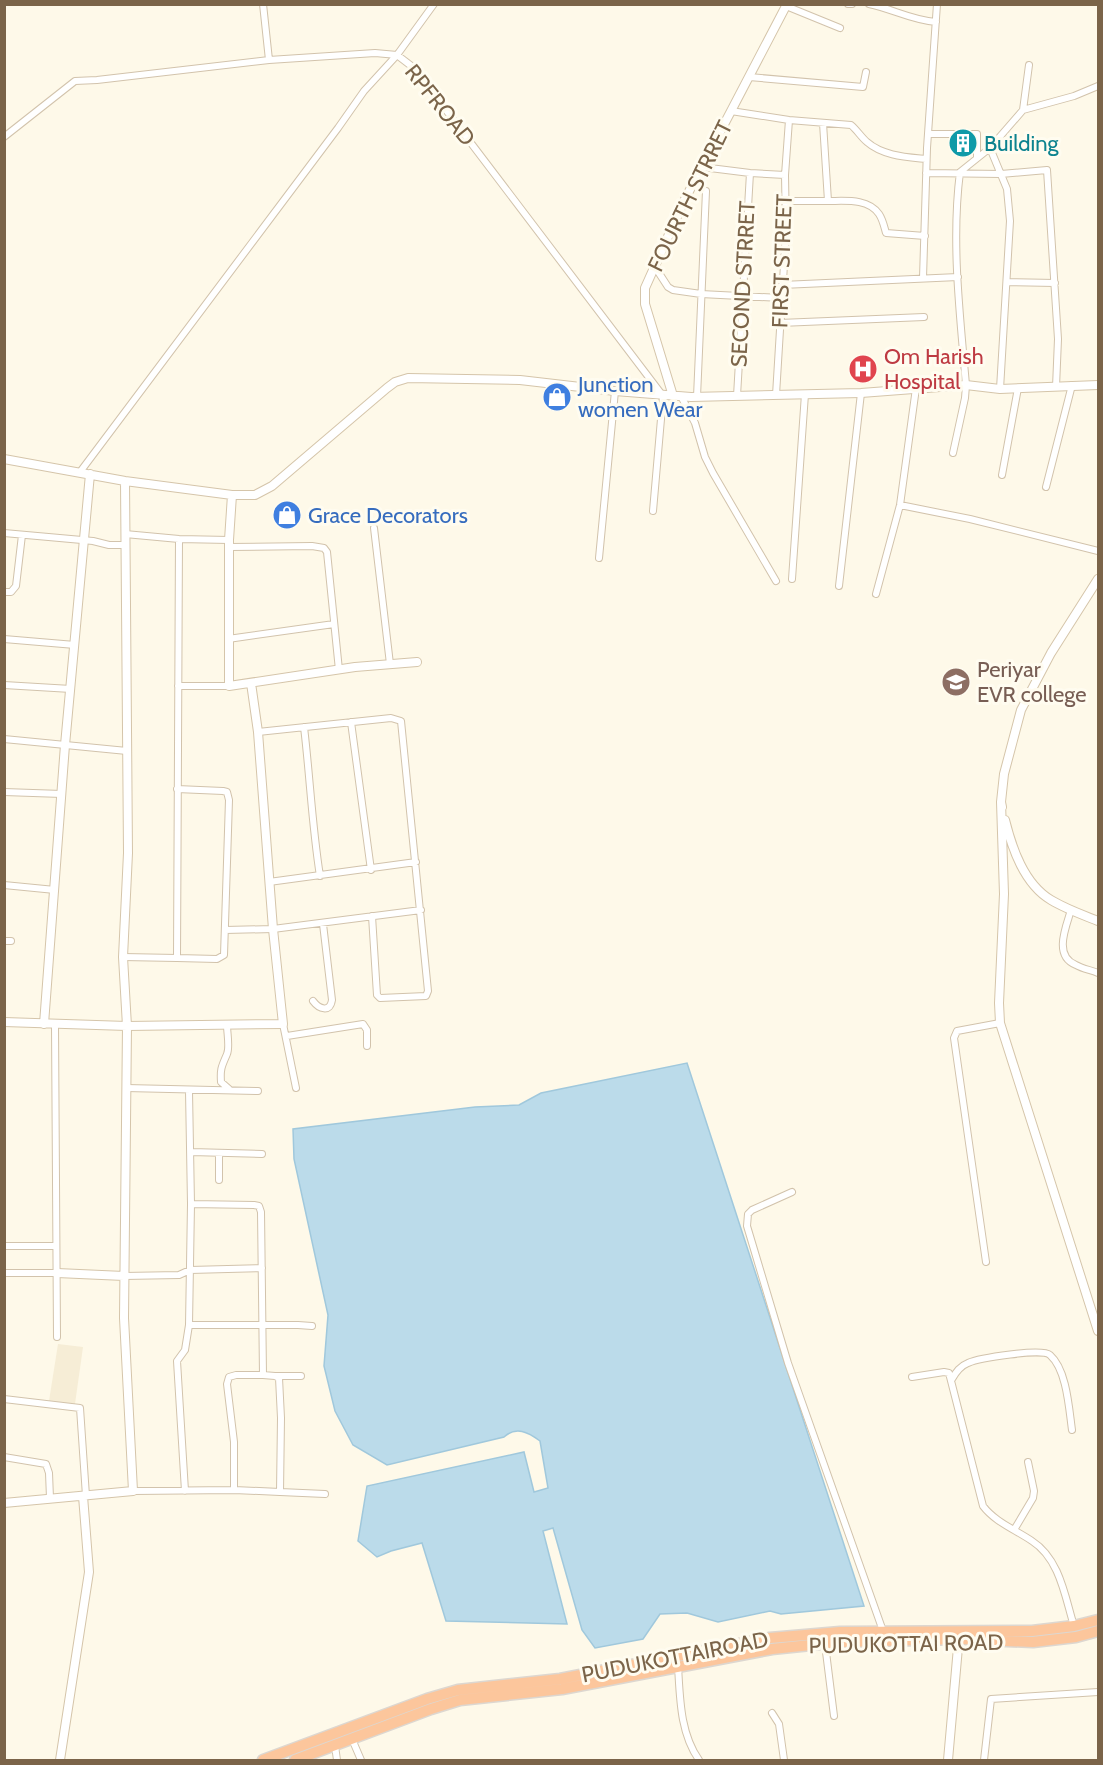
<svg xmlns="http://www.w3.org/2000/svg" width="1103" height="1765" viewBox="0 0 1103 1765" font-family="Cabin,sans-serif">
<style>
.residential{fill:#f6edd6}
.water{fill:#bbdbea;stroke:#a0c8dc;stroke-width:1.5}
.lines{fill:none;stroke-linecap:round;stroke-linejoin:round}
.street-casing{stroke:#d2c3ac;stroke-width:8}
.secondary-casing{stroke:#d5c5aa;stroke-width:10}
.highway-casing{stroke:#ddd7d0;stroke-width:13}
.street{stroke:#fff;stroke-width:6}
.secondary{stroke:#fff;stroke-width:8}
.highway{stroke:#fcc69c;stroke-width:10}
.labels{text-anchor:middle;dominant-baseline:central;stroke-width:6;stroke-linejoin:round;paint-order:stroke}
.street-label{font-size:22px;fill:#7b6449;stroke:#fffcf0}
.culture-label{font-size:22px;fill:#0d838f;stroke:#fffcf0;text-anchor:start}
.health-label{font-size:22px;fill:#be3a42;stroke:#fffcf0;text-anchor:start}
.shop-label{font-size:22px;fill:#366cbe;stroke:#fffcf0;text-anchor:start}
.education-label{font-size:22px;fill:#785e54;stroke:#fffcf0;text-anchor:start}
</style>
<rect width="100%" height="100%" fill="#fef9e9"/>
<path class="residential" d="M58,1344L83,1347L75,1404L49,1401Z"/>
<path class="water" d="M687,1063L864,1606L781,1614L770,1611L718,1622L687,1613L660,1614L643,1639L595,1648L582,1630L553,1528L543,1531L567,1624L446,1621L422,1543L391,1551L377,1557L358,1541L367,1486L524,1452L534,1492L548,1488L540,1441C528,1432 516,1426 504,1437L387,1465L353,1445L335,1411L324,1366L328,1315L294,1159L293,1129L475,1107L519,1105L541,1093Z"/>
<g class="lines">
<g class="street-casing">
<path id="street" d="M263,4L269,60
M848,4H852
M869,4C893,9 911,20 936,22
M786,6L840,28
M749,77L863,87L866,72
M1023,110L1029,65
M731,111L789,120L851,125C857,130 861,137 867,142C883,156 907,157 926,159
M928,134H977V158
M4,137L75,81L97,80L269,60L375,53L397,55L434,4
M990,148L1007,189L1010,221L1000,389
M702,167L750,173L785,175L786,232L776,395
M926,173L1001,174L1047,170L1058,339L1056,387
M785,175L789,120
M785,201H828L823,123
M828,201C845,201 868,198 879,214C883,220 884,226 886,233L925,236
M653,268L657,270L668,287L673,290L701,294L781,298
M923,278L927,148L937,4
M1007,282L1055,283
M782,285L958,277
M780,323L924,317
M681,396L695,423L705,457L713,473L776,581
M737,396L750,173
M697,397L706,191
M953,453L965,398L966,385C960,315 951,242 960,172L990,148L1023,110L1074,96L1098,86
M80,472L338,128L364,91L397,55L414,68L663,396L653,511
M1002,475L1018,388
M1046,487L1072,385
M900,505L970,519L1098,551
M374,528L390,664
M4,533L93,541L109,545H126
M125,534L179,539L229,540
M229,547L312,546L324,548L327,552L339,670
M599,558L615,391
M792,579L805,394
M839,586L861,393
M4,592H11L16,586L22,535
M876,594L900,505L916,388
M4,639L75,645
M228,639L334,624
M4,685L71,689
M178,686H229
M351,722L371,870
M304,727C310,777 312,826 320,876
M258,732L391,718L401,721L428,991L426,996L380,998L377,995L372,916
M4,739L127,751
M4,792L62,794
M269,882L416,862
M4,885L55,890
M1071,910C1066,927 1053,956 1076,965C1083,969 1091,970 1098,973
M225,930L273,929L421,910
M4,941H11
M123,957L177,958L179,539
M177,958L217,959L224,955L229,800L227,792L223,791L177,789
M313,1001C319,1009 330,1013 332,1000L323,924
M283,1024L296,1088
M55,1025L57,1337
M227,1025C227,1033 230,1047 227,1054C222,1066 220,1068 221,1082L229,1089
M287,1036L363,1024L367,1030V1046
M126,1088L258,1091
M189,1091L191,1204L189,1325H298L312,1326
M191,1152L262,1154
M219,1180V1153
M792,1192L752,1210L748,1214L747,1226L788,1363L883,1631
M191,1204L254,1205L259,1206L261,1212L263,1375H236L229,1377L227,1384L234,1442V1490
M4,1246H54
M986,1262L954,1038L957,1031L1000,1023
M4,1273H57
M124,1276L179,1275L190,1270L262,1268
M276,1376H301
M912,1377L944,1372L949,1373L983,1506C995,1522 1016,1530 1032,1541C1060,1559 1065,1597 1074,1626
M952,1379C956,1372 960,1366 968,1363C979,1358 1042,1348 1050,1355C1067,1370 1069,1409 1072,1430
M4,1399L80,1408L86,1496
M4,1457L46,1464L49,1473L50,1498
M133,1491L234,1490L280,1492L281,1418L279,1378L275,1376L263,1375
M185,1491L177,1361L185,1350L189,1325
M280,1492L325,1494
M1014,1530L1033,1498L1034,1491L1028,1462
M825,1644L834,1716
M678,1666C680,1698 680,1733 699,1760
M772,1713L779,1724L784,1760
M352,1739L361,1760
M335,1746L337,1760
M984,1760L991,1699L1098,1692"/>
</g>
<g class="secondary-casing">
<path id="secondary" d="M673,396L645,304V288L684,201L787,4
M4,459L125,481L232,495H255L272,486L387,388L395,382L408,378L520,380L615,391L691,397L861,393L966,385L1000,389L1098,385
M232,495L229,540V686L355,667L417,662
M1001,802L1004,894L999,1003L1000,1023L1098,1331
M1002,807L1001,802L1004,774L1021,710L1051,653L1098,579
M1005,820C1012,848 1024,884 1051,900C1066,909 1083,915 1098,921
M4,1022L127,1026L123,957L128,853L125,481
M44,1024L65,745L90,474
M57,1273L124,1276
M4,1503L133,1491L124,1318L127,1026L283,1024L273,929L258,732L251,683
M60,1760L89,1572L83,1496
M948,1760L959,1636"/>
</g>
<g class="highway-casing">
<path id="highway" d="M263,1760L427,1699L458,1690L560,1679L770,1638L840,1632L1032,1631L1074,1626L1098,1620
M295,1760L431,1709L460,1700L562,1689L772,1649L840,1642L960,1639L1033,1642L1076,1637L1098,1631"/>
</g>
<use href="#street" class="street"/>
<use href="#secondary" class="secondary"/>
<use href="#highway" class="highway"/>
</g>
<defs>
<g id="building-disc" transform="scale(1.5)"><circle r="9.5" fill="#0f9aa8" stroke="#fffcf0"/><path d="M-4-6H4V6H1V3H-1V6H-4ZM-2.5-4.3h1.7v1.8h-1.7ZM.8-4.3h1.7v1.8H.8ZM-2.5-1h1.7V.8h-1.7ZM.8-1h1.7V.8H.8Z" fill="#fff"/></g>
<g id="hospital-disc" transform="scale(1.5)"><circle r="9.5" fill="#e0444e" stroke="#fffcf0"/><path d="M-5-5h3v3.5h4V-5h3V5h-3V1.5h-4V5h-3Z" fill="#fff"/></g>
<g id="shop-disc" transform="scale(1.5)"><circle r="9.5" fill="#3f7fe0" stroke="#fffcf0"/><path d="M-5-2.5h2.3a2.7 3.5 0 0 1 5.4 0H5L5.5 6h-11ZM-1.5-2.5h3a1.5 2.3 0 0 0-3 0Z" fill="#fff"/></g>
<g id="university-disc" transform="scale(1.5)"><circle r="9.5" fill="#8d6e63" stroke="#fffcf0"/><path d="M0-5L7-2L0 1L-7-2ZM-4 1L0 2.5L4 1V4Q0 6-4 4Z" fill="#fff"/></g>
</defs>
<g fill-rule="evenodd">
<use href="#building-disc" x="963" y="143"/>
<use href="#hospital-disc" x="863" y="369"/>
<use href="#shop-disc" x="557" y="397"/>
<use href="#shop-disc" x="287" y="515"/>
<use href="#university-disc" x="956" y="682"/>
</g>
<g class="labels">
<g class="street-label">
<text transform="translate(440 105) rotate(51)">RPFROAD</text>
<text transform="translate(690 196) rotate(-64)">FOURTH STRRET</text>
<text transform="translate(782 261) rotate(-88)">FIRST STREET</text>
<text transform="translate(743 284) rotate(-87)">SECOND STRRET</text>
<text transform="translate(906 1644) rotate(-1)">PUDUKOTTAI ROAD</text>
<text transform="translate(675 1657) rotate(-11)">PUDUKOTTAIROAD</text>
</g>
<g class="culture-label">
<text x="984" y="143">Building</text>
</g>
<g class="health-label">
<text x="884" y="356">Om Harish<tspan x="884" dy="25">Hospital</tspan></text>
</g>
<g class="shop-label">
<text x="578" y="384">Junction<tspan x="578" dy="25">women Wear</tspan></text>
<text x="308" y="515">Grace Decorators</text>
</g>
<g class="education-label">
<text x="977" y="669">Periyar<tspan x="977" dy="25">EVR college</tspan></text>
</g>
</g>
<rect width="1103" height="1765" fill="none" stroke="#7b6449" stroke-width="12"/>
</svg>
